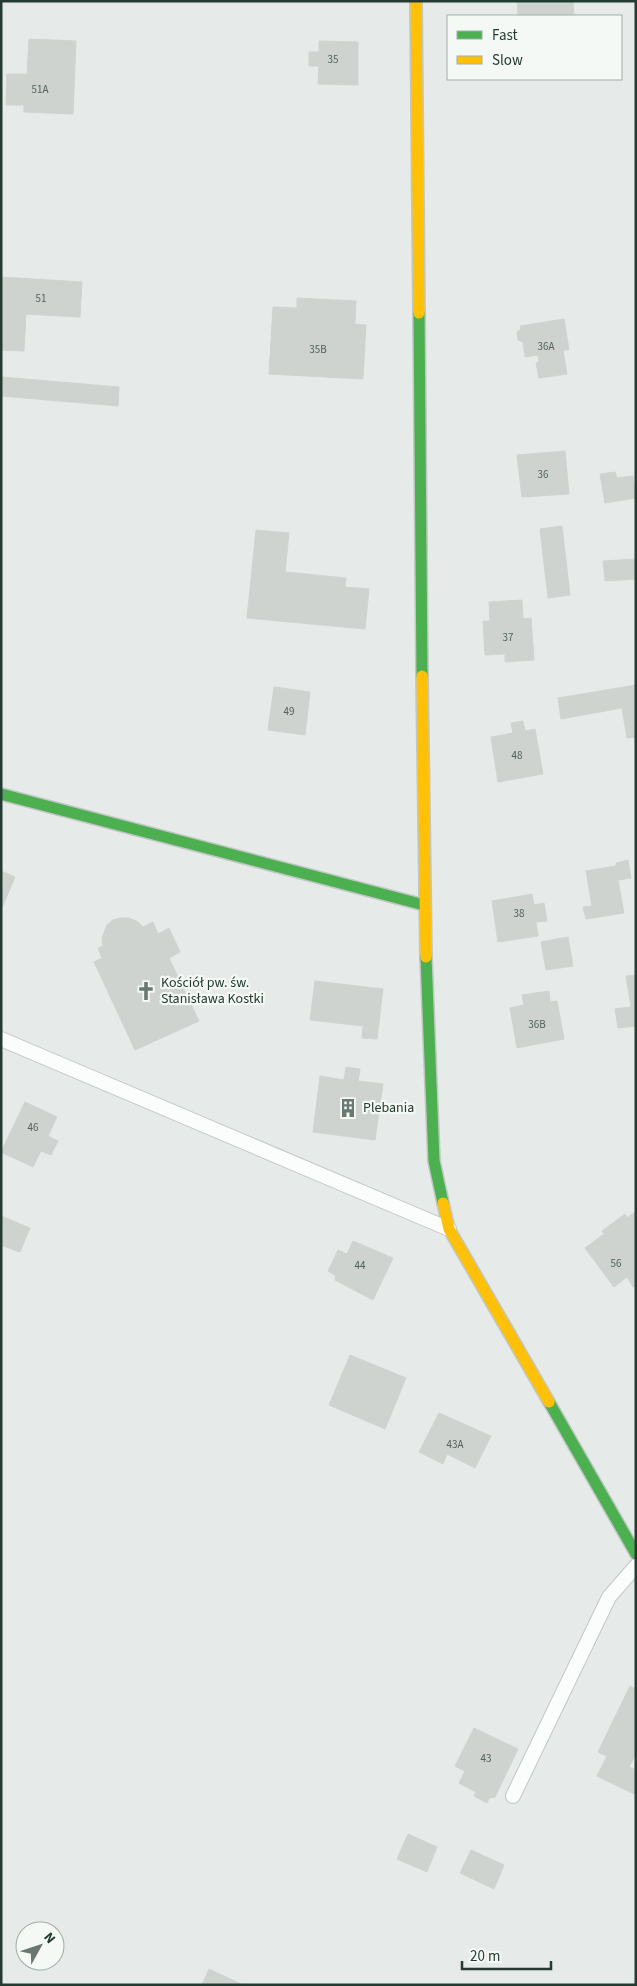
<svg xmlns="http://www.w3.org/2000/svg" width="637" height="1986" viewBox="0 0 637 1986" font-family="'Source Sans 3',sans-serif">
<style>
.building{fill:#ced3d0;stroke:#cfd3d1}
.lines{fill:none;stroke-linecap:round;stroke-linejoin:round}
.lane-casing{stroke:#c3c7c5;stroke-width:16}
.fast-casing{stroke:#c1c7c5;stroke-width:14}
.slow-casing{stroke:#c1c7c5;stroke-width:14}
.lane{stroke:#fbfcfc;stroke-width:14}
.fast{stroke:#4caf50;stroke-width:11}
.slow{stroke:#ffc107;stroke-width:11}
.labels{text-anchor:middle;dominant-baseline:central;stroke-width:4.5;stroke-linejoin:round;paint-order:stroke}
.number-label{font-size:11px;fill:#50625a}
.poi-label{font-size:14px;fill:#253b32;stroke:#f4f9f6;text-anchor:start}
</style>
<rect width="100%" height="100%" fill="#e6eae8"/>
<path class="building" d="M517,1H573L574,16L518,15Z
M29,39L76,41L73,114L24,112V105H6L7,74H27Z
M319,41L358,42V85L318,84L319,66H309V52H319Z
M1,277L82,282L80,317L26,314L24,351L1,350Z
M297,298L356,301L355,324L366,325L363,379L269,374L273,307L297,308Z
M564,319L569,350H563L567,374L539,378L536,363L539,362L538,355L525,357L523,342L518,340L517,332L521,329L520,326Z
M1,377L119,387L118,406L1,396Z
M565,451L569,494L522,497L517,455Z
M615,472L617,478L633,476L636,498L605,503L600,474Z
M562,526L570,595L548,598L540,529Z
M256,530L289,533L285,572L346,578L345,587L369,589L365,629L247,618Z
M636,559V579L605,581L603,561Z
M522,600L523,619L531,618L534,660L505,662V654L485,655L483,621H490L489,602Z
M636,685V737L627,738L622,708L561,719L558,698Z
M274,687L310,692L305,735L268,730Z
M523,721L525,731L535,729L543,774L498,782L491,737L513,733L511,723Z
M628,860L631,878L618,880L624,913L586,919L583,907L592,906L586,871L616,866V863Z
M1,871L15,877L1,910Z
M532,894L534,905L544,903L547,921L536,922L538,936L498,942L492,901Z
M120,918H129L138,922L143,927L153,922L158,934L169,928L180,952L169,958L199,1021L135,1050L94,962L102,958L98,948L103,946L102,938L107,925L113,920Z
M568,937L573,966L546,970L541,942Z
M636,975V1026L618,1028L615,1009L631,1007L626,976Z
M315,981L383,989L377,1039L362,1038L363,1026L310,1020Z
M549,991L550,1002L557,1001L564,1039L517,1048L510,1008L524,1005L522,995Z
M346,1067L360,1069L358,1081L383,1084L375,1140L313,1132L320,1076L344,1080Z
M25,1102L57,1117L48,1136L58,1141L51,1155L41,1151L33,1167L1,1152Z
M636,1211V1285L633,1287L627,1277L614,1287L585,1248L604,1234L602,1231L625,1214L627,1218Z
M1,1216L30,1228L20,1252L1,1245Z
M353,1241L393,1258L373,1300L335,1280L336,1276L328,1271L338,1250L347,1254Z
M350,1355L406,1378L385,1429L329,1405Z
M439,1413L491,1436L475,1468L447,1454L443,1464L419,1452Z
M630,1686L636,1689V1754L629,1767L598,1752Z
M474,1728L518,1749L495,1797L489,1798L487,1803L474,1796L476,1792L459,1783L465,1771L455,1766Z
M607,1756L636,1770V1795L597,1776Z
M408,1834L437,1847L427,1872L397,1859Z
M471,1850L504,1865L494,1889L460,1873Z
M209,1969L243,1985H202Z"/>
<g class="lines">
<g class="lane-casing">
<path id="lane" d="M1,1039L449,1229
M513,1796L609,1597L636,1566"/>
</g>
<g class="fast-casing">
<path id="fast" d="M419,313L422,676
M1,794L424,905
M426,957L434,1161L443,1203
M549,1402L636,1554"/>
</g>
<g class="slow-casing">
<path id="slow" d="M416,1L419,313
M422,676L426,957
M443,1203L449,1229L549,1402"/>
</g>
<use href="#lane" class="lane"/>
<use href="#fast" class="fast"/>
<use href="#slow" class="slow"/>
</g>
<defs>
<g id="church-bare" transform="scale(1.5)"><path d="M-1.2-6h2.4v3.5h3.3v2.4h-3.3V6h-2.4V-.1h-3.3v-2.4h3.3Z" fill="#697872" stroke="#f4f9f6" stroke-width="2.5" paint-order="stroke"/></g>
<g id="building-bare" transform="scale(1.5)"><path d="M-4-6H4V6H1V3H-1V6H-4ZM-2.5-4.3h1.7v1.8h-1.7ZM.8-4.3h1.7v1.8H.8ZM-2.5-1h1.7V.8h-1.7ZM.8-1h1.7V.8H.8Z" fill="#697872" stroke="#f4f9f6" stroke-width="2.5" paint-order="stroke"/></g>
</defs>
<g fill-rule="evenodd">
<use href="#church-bare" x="146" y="991"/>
<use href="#building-bare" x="348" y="1108"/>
</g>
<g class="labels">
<g class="number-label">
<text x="333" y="59">35</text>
<text x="40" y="89">51A</text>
<text x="41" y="298">51</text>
<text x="546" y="346">36A</text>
<text x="318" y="349">35B</text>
<text x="543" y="474">36</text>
<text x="508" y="637">37</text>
<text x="289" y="711">49</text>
<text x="517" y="755">48</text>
<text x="519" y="913">38</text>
<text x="537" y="1024">36B</text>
<text x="33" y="1127">46</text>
<text x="616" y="1263">56</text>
<text x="360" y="1265">44</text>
<text x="455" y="1444">43A</text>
<text x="486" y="1758">43</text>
</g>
<g class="poi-label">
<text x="161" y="983">Kościół pw. św.<tspan x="161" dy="16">Stanisława Kostki</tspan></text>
<text x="363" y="1108">Plebania</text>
</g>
</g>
<rect width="637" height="1986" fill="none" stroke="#253b32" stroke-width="5"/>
<rect x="447" y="15" width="175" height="65" fill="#f4f9f6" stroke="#a1ada8"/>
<rect x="457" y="31" width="25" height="8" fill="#4caf50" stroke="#a1ada8"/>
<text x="492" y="40" font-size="15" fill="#253b32">Fast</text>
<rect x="457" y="56" width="25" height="8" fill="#ffc107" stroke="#a1ada8"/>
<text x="492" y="65" font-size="15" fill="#253b32">Slow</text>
<g transform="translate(40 1946) rotate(50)"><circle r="24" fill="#f4f9f6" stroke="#a1ada8"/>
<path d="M0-4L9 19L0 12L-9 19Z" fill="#697872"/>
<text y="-8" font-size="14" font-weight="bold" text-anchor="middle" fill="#253b32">N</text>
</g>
<path d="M462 1961v8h89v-8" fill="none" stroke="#253b32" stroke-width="2.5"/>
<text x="470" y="1961" font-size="15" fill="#253b32" stroke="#f4f9f6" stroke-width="4" paint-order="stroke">20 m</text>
</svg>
